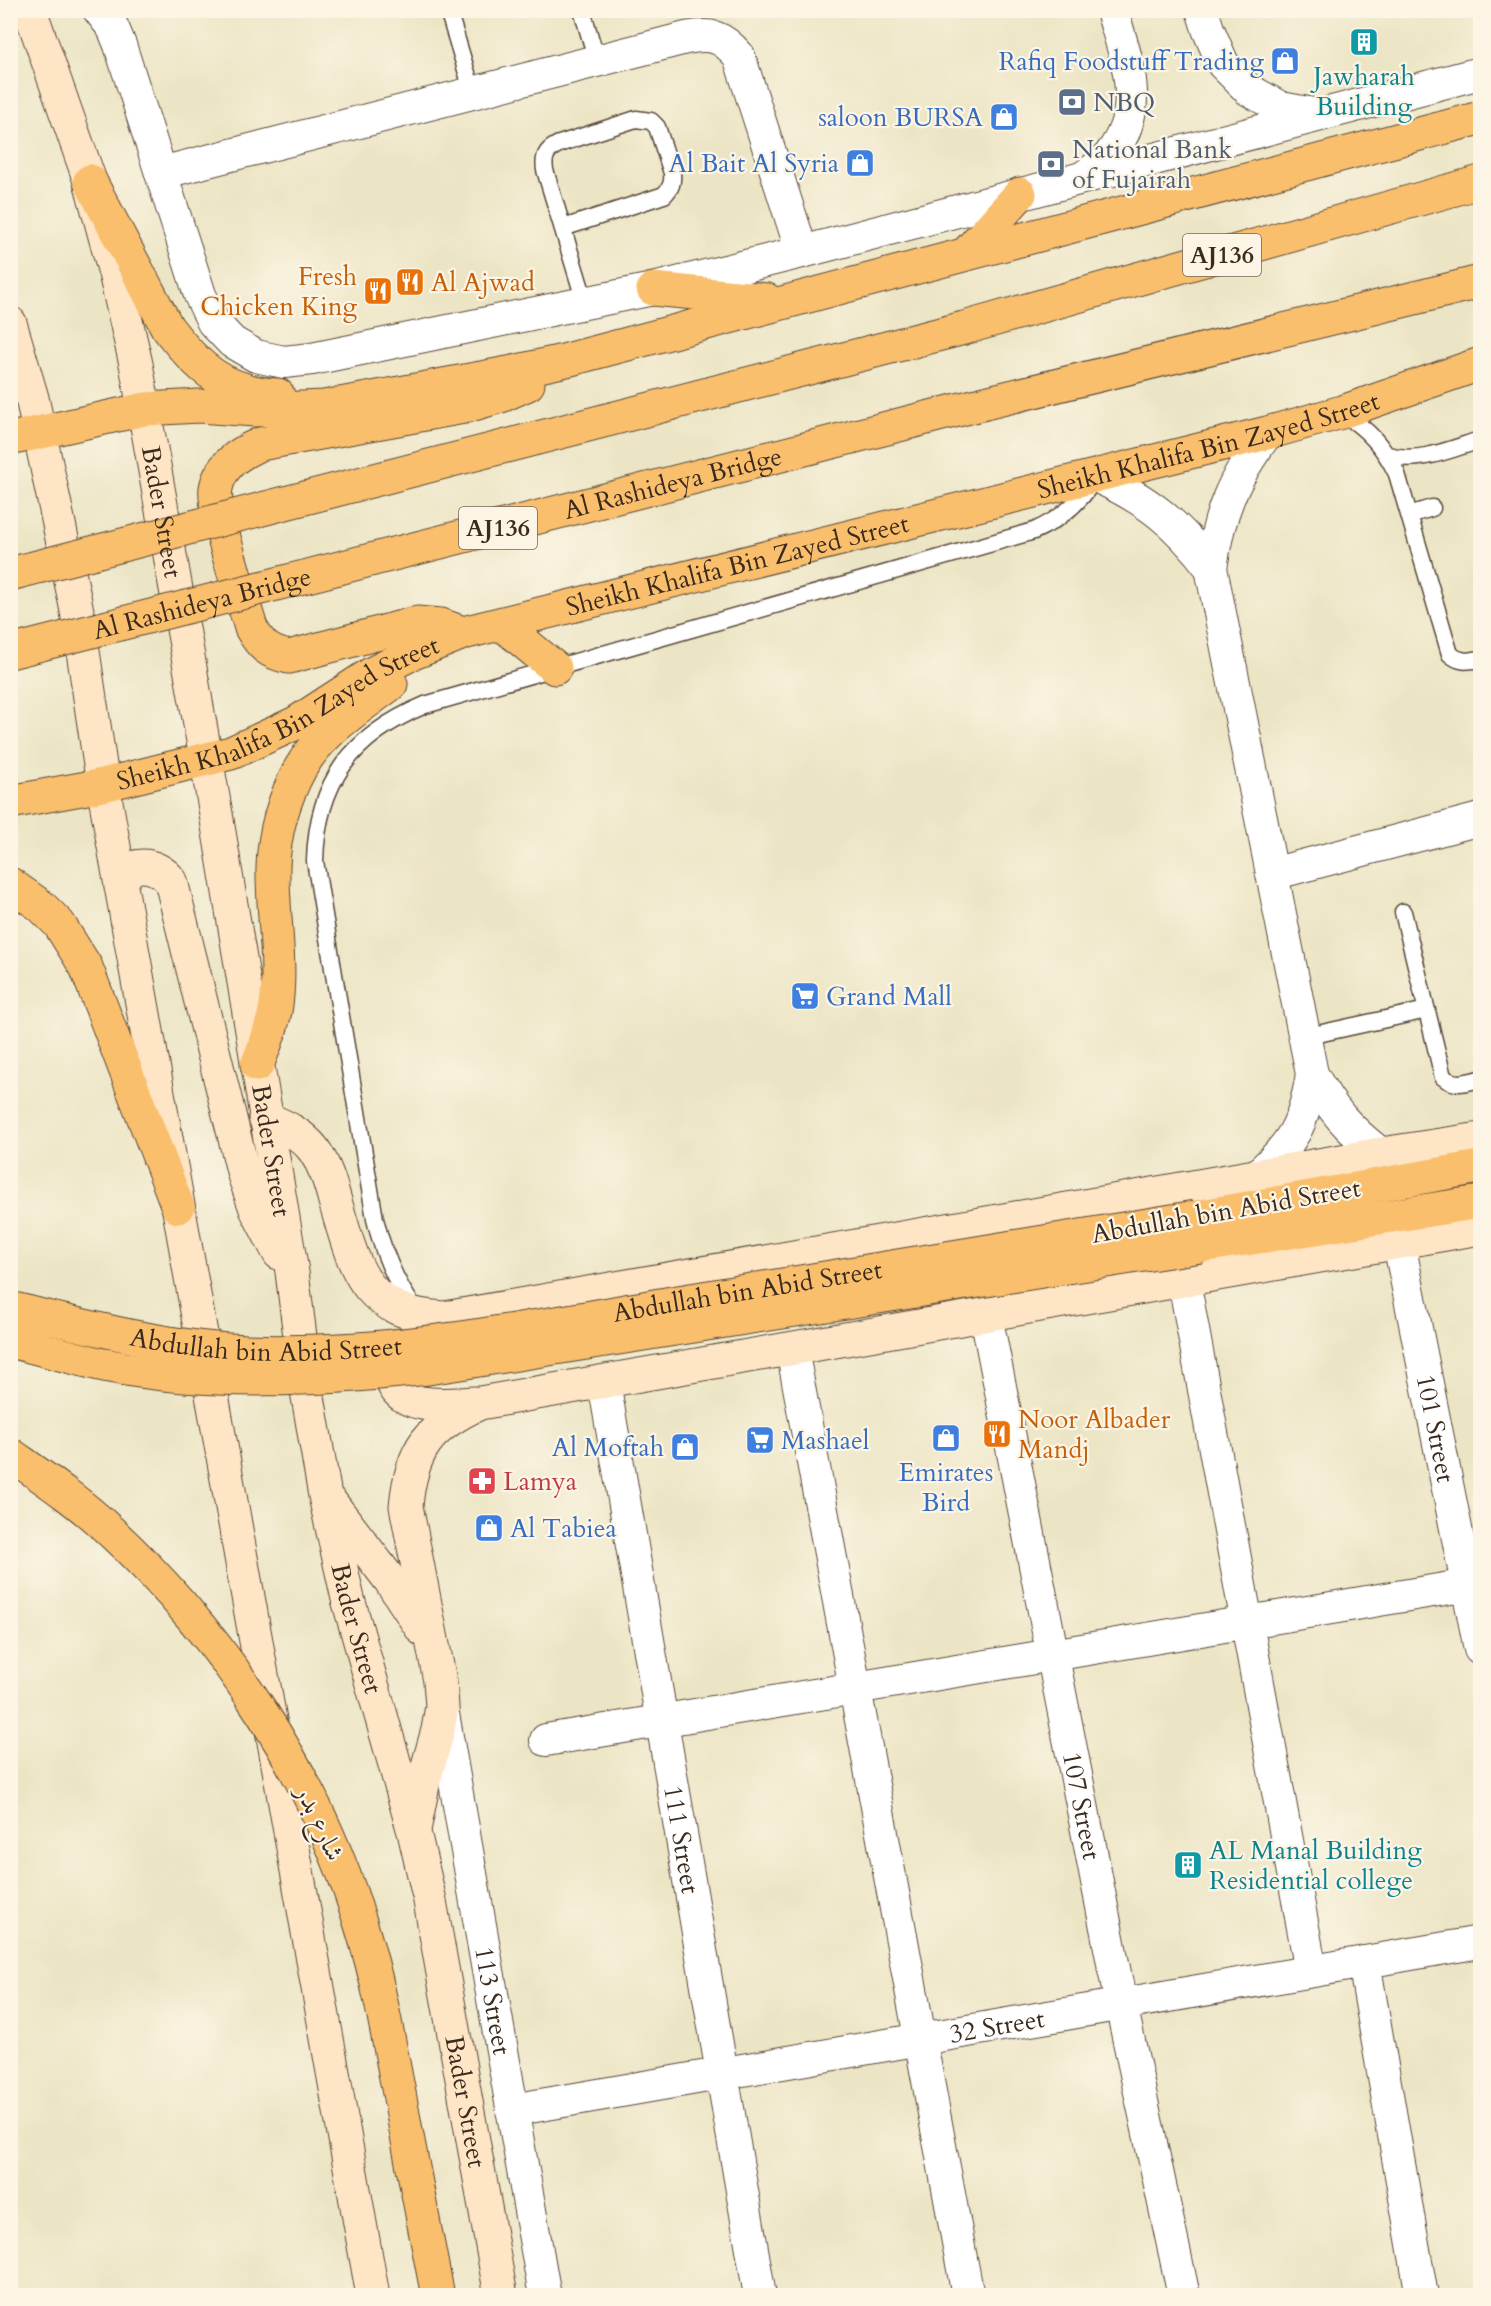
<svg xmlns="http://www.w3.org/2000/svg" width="1491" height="2306" viewBox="0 0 1491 2306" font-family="Cardo,Amiri,serif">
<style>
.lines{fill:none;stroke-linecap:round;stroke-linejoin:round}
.service-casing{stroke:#564637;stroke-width:19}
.minor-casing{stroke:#564637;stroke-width:34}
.secondary-casing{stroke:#564637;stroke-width:35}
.primary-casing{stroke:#564637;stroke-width:35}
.service{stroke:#fff;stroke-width:16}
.minor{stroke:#fff;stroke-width:32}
.secondary{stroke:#fde5c5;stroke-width:33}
.primary{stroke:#f9bf6d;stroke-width:33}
.primary-bridge-casing{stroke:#564637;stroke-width:35;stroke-linecap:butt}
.primary-bridge{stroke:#f9bf6d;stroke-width:33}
.labels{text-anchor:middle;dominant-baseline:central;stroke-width:4.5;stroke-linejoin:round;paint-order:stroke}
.shield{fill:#fcf5e5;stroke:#75675a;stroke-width:1.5}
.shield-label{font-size:24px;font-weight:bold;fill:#3b2a1e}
.shop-label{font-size:26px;fill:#366cbe;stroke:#fcf5e5;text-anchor:end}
.culture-label{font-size:26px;fill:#0d838f;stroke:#fcf5e5}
.service-label{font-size:26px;fill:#4e5e75;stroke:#fcf5e5;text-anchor:start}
.food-label{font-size:26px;fill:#c56008;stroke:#fcf5e5;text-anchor:start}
.street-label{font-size:26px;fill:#3b2a1e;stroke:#fcf5e5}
.health-label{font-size:26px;fill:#be3a42;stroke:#fcf5e5;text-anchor:start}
</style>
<rect width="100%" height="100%" fill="#fcf5e5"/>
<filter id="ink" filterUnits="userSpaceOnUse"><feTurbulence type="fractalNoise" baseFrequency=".0167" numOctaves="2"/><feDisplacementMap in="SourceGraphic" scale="12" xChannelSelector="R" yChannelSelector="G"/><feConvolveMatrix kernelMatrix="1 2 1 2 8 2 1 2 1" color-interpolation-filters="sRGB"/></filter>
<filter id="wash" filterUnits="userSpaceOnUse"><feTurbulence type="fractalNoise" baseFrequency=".008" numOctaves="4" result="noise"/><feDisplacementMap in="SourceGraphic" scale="24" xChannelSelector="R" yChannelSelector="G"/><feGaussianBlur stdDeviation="1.35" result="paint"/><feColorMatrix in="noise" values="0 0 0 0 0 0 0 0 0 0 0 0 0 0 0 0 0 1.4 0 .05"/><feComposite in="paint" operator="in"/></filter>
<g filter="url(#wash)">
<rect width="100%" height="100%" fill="#ece5c5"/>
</g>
<g filter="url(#ink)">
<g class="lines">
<g class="service-casing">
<path id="service" d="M448,10L473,93
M582,10L597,61
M563,228L664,195C671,188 673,183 672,173L657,127L651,121L636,119L559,144C546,150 543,157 545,170L585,302
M1342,413C1368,429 1384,447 1397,474L1450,654C1460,663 1468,661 1480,659
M1388,455C1419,464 1451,449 1480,440
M1409,515L1432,508
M1403,912L1443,1077C1455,1087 1467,1082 1480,1079
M1304,1037L1427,1010
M415,1309C394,1281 383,1252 375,1219L315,861C317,781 352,736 425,705L1034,531C1061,519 1080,503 1095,478"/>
</g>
<g class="minor-casing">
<g id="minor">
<path d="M99,10L113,28L120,45L200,295L213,322L232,342L256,356L284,362L312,359L653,289L802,252L1480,73"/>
<path d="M1202,10L1208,29L1223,64L1249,90L1281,108L1313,114"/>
<path d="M161,173L686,38C711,33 722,36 739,56L802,252"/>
<path d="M1085,176C1093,170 1104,163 1110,155C1147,107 1127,63 1112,10"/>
<path d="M1267,433C1233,479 1219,511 1211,568L1312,1074C1332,1110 1348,1129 1381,1154"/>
<path d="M1096,476C1148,500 1176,522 1211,568"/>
<path d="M1272,874L1480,819"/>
<path d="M1255,1177C1293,1144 1304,1124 1312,1074"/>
<path id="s1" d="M1399,1243L1480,1649"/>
<path d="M1184,1281L1311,1971"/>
<path id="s2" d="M986,1315L1121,2004L1184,2296"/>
<path d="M792,1349L968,2296"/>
<path id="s3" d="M604,1382L760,2296"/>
<path id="s4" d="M442,1708L545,2296"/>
<path d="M546,1740L1480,1583"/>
<path d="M1364,1962L1422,2296"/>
<path id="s5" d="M512,2110L1480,1942"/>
</g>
</g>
<g class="secondary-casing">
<g id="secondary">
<path id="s6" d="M30,10L90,181L115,273L136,364L216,814L292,1272L306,1385L325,1496L348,1599L414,1832L430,1901L501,2296"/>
<path d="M10,323L32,398L59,524L77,611L103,785L373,2296"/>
<path d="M121,887C126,858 156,862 171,881L244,1175L256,1209L279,1253"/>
<path d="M265,1118C284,1126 301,1133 314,1150C325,1166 330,1182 335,1201C355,1269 363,1314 445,1318L1381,1154L1480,1139"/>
<path d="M395,1346C388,1356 388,1367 391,1378C400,1412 448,1404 474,1403"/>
<path d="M331,1503L390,1580L422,1629"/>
<path d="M415,1825L424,1780L438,1730L442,1706L440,1681L406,1506C411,1450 429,1426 480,1403L1480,1228"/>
</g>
</g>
<g class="primary-casing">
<g id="primary">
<path d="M90,181L167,327C197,367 225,393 278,395"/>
<path d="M966,254L1020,194"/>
<path d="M653,289L767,300"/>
<path d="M964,328L1480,182"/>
<path d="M985,403L1480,282"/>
<path d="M10,439L145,409L199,406L255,410L324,407L508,373L567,360L1480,118"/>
<path d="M502,624L555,668"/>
<path d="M463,633L441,625L417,623L289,657C269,653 261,646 251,628C243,600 212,511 216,488C221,464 240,453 260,444L464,407L501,396L528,384"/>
<path id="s7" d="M10,802L103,785L231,753L296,723L371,674L411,654L463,633L1267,433L1342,412L1480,364"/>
<path d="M10,884L41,906L59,924L86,967L178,1207"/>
<path d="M257,1065C265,1046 273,1026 276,1005C282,959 272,913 273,867C274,832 284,798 301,767C321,732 359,708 391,684"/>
<path d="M1196,1217L1480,1167"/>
<path d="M1201,1246L1480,1202"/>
</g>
</g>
<use href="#service" class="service"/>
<use href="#minor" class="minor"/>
<use href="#secondary" class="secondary"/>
<use href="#primary" class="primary"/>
<g class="primary-bridge-casing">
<g id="primary-bridge">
<path d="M10,574L964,328"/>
<path id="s8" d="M10,652L985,403"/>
<path id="s9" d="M10,1308C89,1327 166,1348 247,1351C383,1357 526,1328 660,1305C839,1276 1017,1246 1196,1217"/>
<path d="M10,1341C42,1349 73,1358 104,1365C211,1386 321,1380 428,1368L1201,1246"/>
<path d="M10,1454C44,1478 78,1501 108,1529C226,1638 319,1780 364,1935C380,1988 389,2043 400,2098C412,2164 425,2230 438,2296"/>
</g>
</g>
<use href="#primary-bridge" class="primary-bridge"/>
</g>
</g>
<defs>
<g id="building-square" transform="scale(1.5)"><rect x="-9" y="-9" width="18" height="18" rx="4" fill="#0f9aa8" stroke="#fcf5e5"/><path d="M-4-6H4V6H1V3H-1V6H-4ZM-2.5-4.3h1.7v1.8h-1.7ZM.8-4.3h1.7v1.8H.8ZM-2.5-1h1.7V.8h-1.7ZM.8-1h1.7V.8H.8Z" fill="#fff"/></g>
<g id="shop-square" transform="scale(1.5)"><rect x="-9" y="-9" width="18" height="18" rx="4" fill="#3f7fe0" stroke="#fcf5e5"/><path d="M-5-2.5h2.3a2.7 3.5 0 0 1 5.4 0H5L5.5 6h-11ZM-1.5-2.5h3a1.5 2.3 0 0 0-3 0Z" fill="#fff"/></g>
<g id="bank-square" transform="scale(1.5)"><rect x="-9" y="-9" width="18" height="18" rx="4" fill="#5c6f8a" stroke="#fcf5e5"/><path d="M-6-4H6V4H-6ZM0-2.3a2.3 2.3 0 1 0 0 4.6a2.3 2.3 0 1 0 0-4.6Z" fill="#fff"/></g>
<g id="restaurant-square" transform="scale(1.5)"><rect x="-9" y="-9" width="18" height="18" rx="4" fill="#e8710a" stroke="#fcf5e5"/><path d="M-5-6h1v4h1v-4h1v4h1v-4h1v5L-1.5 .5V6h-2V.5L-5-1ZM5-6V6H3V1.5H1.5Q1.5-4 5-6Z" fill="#fff"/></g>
<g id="supermarket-square" transform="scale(1.5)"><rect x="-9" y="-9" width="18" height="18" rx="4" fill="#3f7fe0" stroke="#fcf5e5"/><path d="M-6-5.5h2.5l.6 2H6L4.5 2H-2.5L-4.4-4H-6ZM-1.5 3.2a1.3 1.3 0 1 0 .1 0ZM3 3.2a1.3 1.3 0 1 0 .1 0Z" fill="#fff"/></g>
<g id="pharmacy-square" transform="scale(1.5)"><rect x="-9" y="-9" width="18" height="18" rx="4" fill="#e0444e" stroke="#fcf5e5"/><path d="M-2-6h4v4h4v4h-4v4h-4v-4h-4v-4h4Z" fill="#fff"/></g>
</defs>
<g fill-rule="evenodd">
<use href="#building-square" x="1364" y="42"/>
<use href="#shop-square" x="1285" y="61"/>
<use href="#bank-square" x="1072" y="102"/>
<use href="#shop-square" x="1004" y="117"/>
<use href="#shop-square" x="860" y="163"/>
<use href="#bank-square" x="1051" y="164"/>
<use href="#restaurant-square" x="410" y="282"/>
<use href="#restaurant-square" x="378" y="291"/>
<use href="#supermarket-square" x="805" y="996"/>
<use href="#restaurant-square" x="997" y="1434"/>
<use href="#shop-square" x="946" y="1438"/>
<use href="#supermarket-square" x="760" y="1440"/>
<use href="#shop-square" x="685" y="1447"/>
<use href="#pharmacy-square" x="482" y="1481"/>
<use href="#shop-square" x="489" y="1528"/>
<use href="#building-square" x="1188" y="1865"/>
</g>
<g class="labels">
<g class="shield">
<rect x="1183" y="234" width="78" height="42" rx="4.5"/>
<rect x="459" y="507" width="78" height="42" rx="4.5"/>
</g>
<g class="shield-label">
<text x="1222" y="255">AJ136</text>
<text x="498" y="528">AJ136</text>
</g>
<g class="shop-label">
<text x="1264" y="61">Rafiq Foodstuff Trading</text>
<text x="983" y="117">saloon BURSA</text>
<text x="839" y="163">Al Bait Al Syria</text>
<text x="826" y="996" text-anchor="start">Grand Mall</text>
<text x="781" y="1440" text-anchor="start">Mashael</text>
<text x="664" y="1447">Al Moftah</text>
<text x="946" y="1472" text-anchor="middle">Emirates<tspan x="946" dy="30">Bird</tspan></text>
<text x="510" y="1528" text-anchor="start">Al Tabiea</text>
</g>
<g class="culture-label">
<text x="1364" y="76">Jawharah<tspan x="1364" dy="30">Building</tspan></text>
<text x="1209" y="1850" text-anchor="start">AL Manal Building<tspan x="1209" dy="30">Residential college</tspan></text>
</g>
<g class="service-label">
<text x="1093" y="102">NBQ</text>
<text x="1072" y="149">National Bank<tspan x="1072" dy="30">of Fujairah</tspan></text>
</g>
<g class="food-label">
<text x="357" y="276" text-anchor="end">Fresh<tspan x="357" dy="30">Chicken King</tspan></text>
<text x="431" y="282">Al Ajwad</text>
<text x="1018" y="1419">Noor Albader<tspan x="1018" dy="30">Mandj</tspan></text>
</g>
<g class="street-label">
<text stroke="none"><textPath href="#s7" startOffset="1257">Sheikh Khalifa Bin Zayed Street</textPath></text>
<text stroke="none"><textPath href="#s8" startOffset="684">Al Rashideya Bridge</textPath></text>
<text stroke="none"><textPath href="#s6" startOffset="520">Bader Street</textPath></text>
<text stroke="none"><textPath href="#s7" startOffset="771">Sheikh Khalifa Bin Zayed Street</textPath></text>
<text stroke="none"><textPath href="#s8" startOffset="198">Al Rashideya Bridge</textPath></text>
<text stroke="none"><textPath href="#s7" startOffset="285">Sheikh Khalifa Bin Zayed Street</textPath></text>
<text stroke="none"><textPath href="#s6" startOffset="1168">Bader Street</textPath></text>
<text transform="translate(1226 1211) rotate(-10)">Abdullah bin Abid Street</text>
<text stroke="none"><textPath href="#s9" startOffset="746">Abdullah bin Abid Street</textPath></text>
<text stroke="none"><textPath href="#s9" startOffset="260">Abdullah bin Abid Street</textPath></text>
<text stroke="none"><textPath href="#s1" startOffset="189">101 Street</textPath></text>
<text stroke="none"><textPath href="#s6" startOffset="1654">Bader Street</textPath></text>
<text stroke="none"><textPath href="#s2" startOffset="500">107 Street</textPath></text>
<text transform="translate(320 1823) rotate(65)">شارع بدر</text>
<text stroke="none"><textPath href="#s3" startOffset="464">111 Street</textPath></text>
<text stroke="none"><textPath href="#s4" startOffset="297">113 Street</textPath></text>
<text stroke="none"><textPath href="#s5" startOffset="492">32 Street</textPath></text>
<text stroke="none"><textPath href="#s6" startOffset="2140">Bader Street</textPath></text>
</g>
<g class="health-label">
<text x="503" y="1481">Lamya</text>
</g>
</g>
<rect width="1491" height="2306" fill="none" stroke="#fcf5e5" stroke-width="36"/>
</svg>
